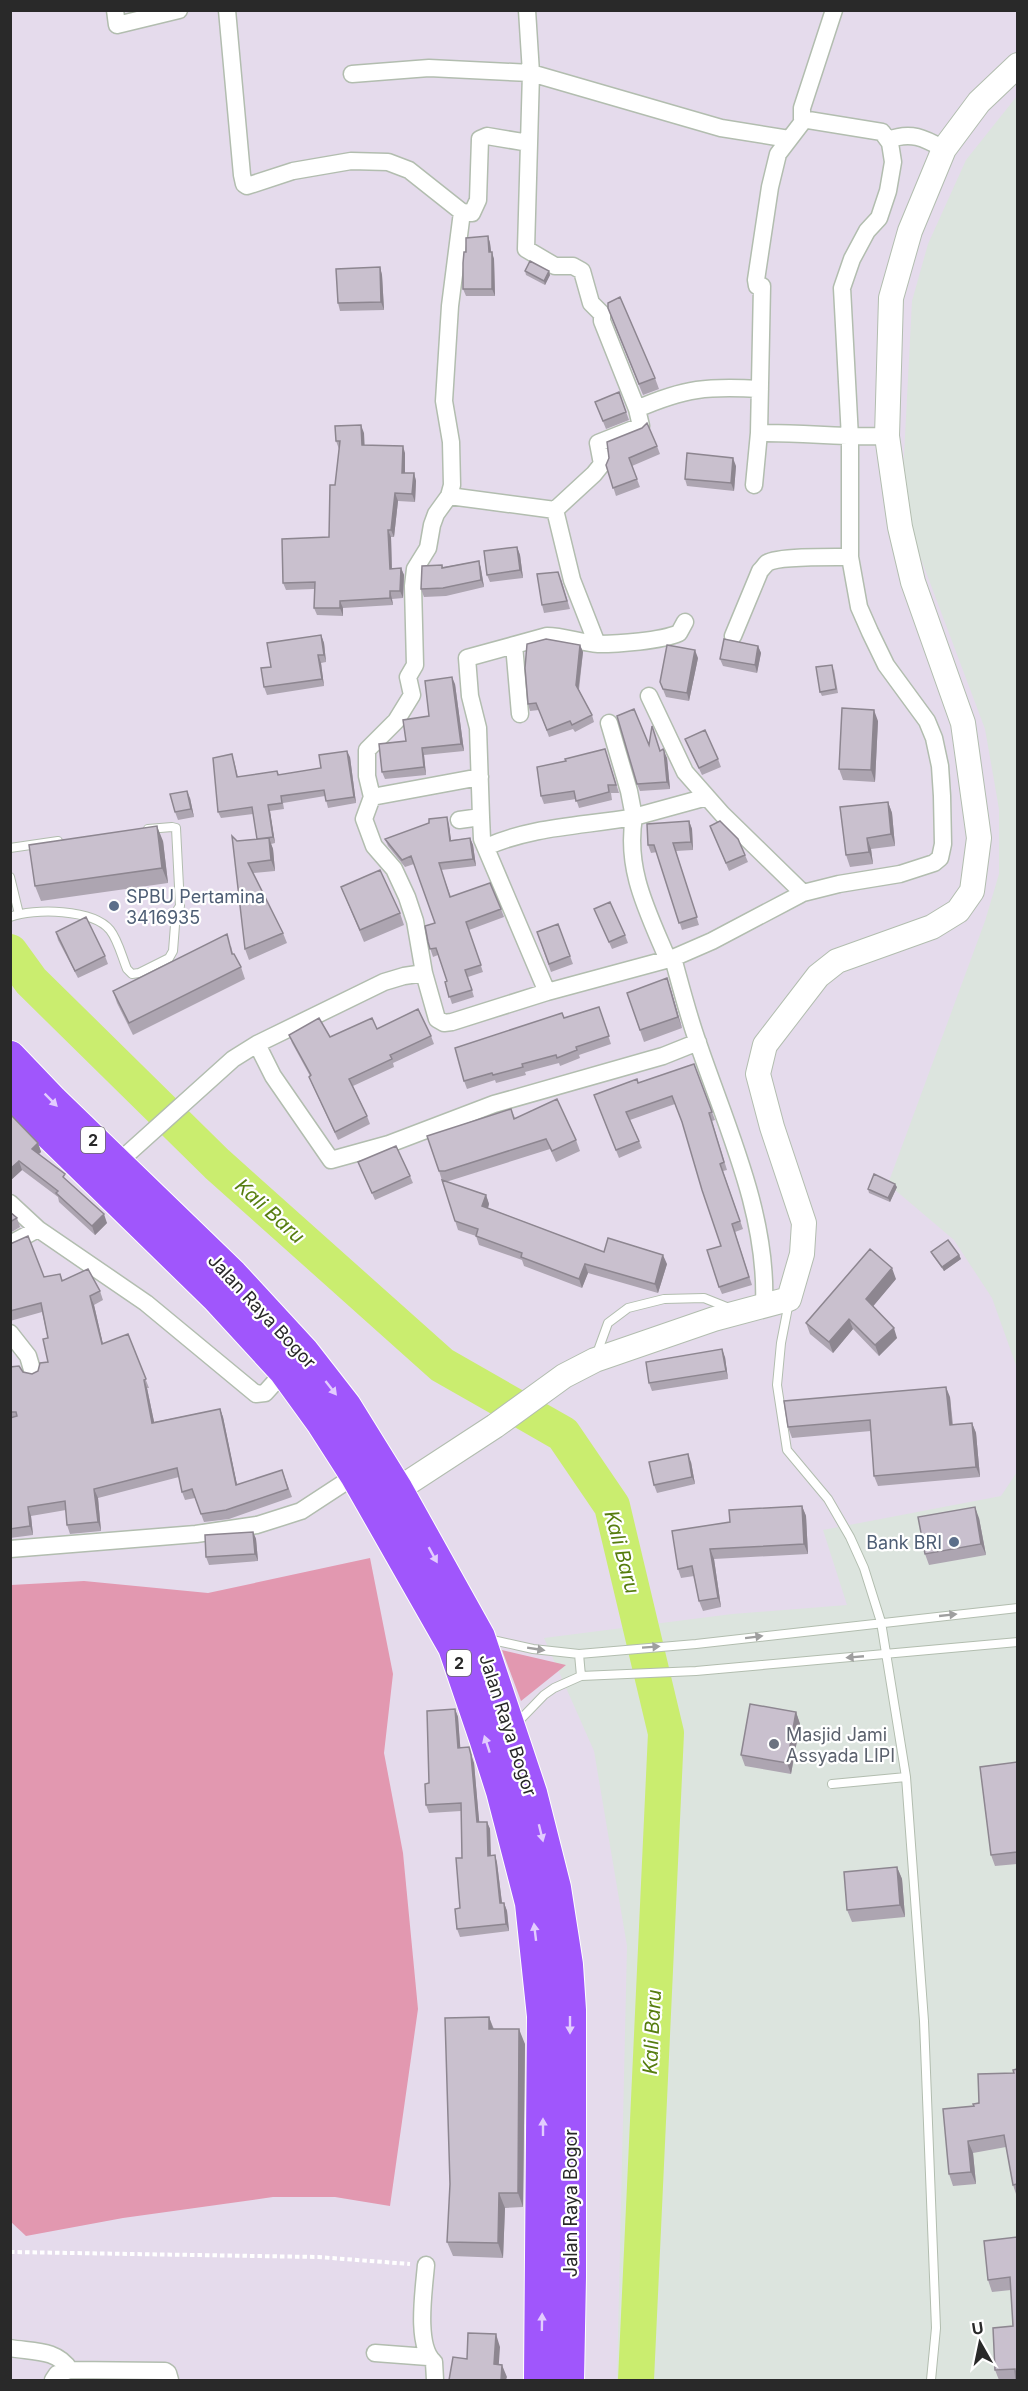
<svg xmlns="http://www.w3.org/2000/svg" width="1028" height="2391" viewBox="0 0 1028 2391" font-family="Inter,sans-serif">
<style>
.industrial{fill:#dce4de}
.green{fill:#e298b0}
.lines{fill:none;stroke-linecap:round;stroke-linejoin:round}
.river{stroke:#caed6f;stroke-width:36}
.lane-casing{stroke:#b2bdaf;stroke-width:10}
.street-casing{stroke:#b2bdaf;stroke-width:19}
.secondary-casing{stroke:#b2bdaf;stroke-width:26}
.highway-casing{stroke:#fff;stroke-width:34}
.path{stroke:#fff;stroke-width:4;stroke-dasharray:4.5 3;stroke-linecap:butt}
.lane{stroke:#fff;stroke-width:8}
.street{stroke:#fff;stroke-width:16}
.secondary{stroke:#fff;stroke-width:24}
.highway{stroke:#a056fc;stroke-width:32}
.wall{fill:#ada5b1}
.shaded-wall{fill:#8d8690}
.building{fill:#c9c0ce;stroke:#8d8690;stroke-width:1.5}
.oneway{fill:#e2ccfe}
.oneway2{fill:#9f9f9f}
.service-dot{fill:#5c6f8a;stroke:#fff;stroke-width:2}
.worship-dot{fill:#6b7280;stroke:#fff;stroke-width:2}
.labels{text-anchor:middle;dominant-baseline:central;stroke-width:4.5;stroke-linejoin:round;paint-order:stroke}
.shield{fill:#fff;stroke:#696969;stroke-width:1.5}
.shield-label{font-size:16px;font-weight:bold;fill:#292929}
.service-label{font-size:18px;fill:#4e5e75;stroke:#fff;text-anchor:start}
.street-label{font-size:18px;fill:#292929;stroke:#fff}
.worship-label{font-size:18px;fill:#5b616d;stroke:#fff;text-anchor:start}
.water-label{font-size:20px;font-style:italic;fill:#567d0f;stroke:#fff}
</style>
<rect width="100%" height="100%" fill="#e5dbec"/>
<path class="industrial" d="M1017,96V1368L992,1298L954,1240L888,1184L985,921L999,874V809L985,729L914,540L903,475L912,301L928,244L966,160Z
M1017,1472V2380H617L627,1946L594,1751L544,1638L732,1614L847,1605L823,1530L1001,1496Z"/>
<path class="green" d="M370,1558L393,1674L384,1753L403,1853L418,2009L390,2206L335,2197H273L123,2218L26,2236L10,2221L11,1585L84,1581L208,1593Z
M502,1650L566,1665L521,1701Z"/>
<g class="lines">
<path class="river" d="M10,952L31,981L217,1164L442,1365L563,1434L612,1506L666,1733L636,2380"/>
<g class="lane-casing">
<path id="lane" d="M10,848L58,841
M10,877L19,914
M10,917C34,908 93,909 110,930C118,940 122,957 127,969L132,974L139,973L169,958L173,951L176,912L180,906L176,828L172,827L148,829
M789,1302L781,1343L777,1385L787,1450L828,1499L850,1537L864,1568L881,1622L906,1777L924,2021L936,2328L931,2380
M596,1356L608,1323L628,1308L664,1299L704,1298L729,1308
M488,1639L533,1649L579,1654L696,1644L1018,1608
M579,1654L581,1676
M515,1725L544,1695L554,1688L581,1676L696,1671L1018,1642
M832,1784L906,1777"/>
</g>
<g class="street-casing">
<path id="street" d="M115,10L117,25L179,10
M227,10L242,175L244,184L247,186L293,171L351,161L388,162L409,170L462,212L472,213L478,200L480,139L487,136L529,143
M527,10L531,73L526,249L555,266H573L582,271L591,303L602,314V321L637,409
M352,74L429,68L531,73L721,128L789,139
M888,140C911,131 924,138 944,149
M759,433L762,286H757L756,280L770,187L778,154L804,120
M754,485L759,433C802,432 844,438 887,436
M449,496L555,510L594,474L602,464L598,443L641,426L637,409C685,388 708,386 760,389
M555,510L572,580L597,644
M733,636L760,571C762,569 765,565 767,563C778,556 834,557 850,557
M514,645L520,714
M649,696L685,772L722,814L803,893
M609,723L629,791L634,817L707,797
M372,797L480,777
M481,817L478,728L470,696L467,658L547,636C564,636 581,643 598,644C618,644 661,641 679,633L685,622
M459,820L481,817L482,839L547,992
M486,847C533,826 584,826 634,817C625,870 648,912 668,960
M673,958C681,987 688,1015 698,1043C726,1126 768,1214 764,1305
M424,973L415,921L407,897L394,869L374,846L364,819L372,797L367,776V750L396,721L412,695L408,677L415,665L413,586L415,569L428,548L432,525L436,514L449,496L452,485L451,442L444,401L450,306L462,212
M257,1044L273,1076L331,1160L389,1144L494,1104L663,1056L698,1042
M113,1167L233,1059L257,1044L384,982L404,976L424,973L437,1019L444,1023L452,1022L547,992L673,958L712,941L803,893L839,884L900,874L934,863L940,858L943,844L942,796L940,766L934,738L927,721L886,665L870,632L859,607L850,557V438L842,288L852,259L867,231L879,218L888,191L893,162L890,143L882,132L802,119V108L834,10
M10,1203L38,1229L146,1303L256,1394L265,1393L285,1371
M10,1244L38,1229
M10,1333L28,1356L33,1373
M10,1549L196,1534L257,1525L301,1511L356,1475
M426,2265C424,2289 415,2346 434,2362L435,2380
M10,2348C33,2352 57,2349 70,2370
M375,2353L428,2357
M53,2380L57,2374L70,2370L165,2371L168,2373L170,2380"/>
</g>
<g class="secondary-casing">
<path id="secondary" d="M397,1490L495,1426L564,1376L595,1360L714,1319L789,1299L802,1254L804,1223L772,1127L758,1074L765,1045L818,976L837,961L932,927L958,911L972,891L979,838L963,723L913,582L900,527L887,436L891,298L910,231L944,149L979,102L1018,65"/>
</g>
<g class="highway-casing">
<path id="highway" d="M10,1057L52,1101L232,1275L303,1352L345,1406L397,1490L479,1637L531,1793L555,1888L567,1965L570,2010V2277L568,2380
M10,1095L216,1296L285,1371L322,1422L356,1475L454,1647L485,1738L502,1791L531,1903L543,2016L540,2380"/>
</g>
<path class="path" d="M10,2252L318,2257L410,2264"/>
<use href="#lane" class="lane"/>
<use href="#street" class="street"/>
<use href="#secondary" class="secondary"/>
<use href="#highway" class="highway"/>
</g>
<path class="wall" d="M488,236L490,243L491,252L494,259L495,296H466L463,289L466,252Z
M380,267L382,275L384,310L340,311L338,303Z
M525,271L550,275L545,285L526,275Z
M612,319L655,378L659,389L643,395Z
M619,392L629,420L606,429L595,402Z
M364,433V445L405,453V473H414L416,481L415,502L398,501L394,537H391L392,569L401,568L404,575L403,598L392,599L393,605L343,608V616L317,615L314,608V589L286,590L283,583L329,537L339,449L336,441Z
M657,446L660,454L632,466L640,487L616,496L606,465Z
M736,466L734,491L687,486L685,479Z
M517,547L520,555L523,578L490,582L487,575Z
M479,561L481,569L484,587L446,596L424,597L421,589L442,565L443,567Z
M561,579L570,609L544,613L542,605Z
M321,635L324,643L326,662L321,663L324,686L267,695L264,687L271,667Z
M580,645L583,652L579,690L592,715L594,722L575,732L573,729L549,737L539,710L530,711L528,704Z
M758,646L761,653L757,673L723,666L720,659Z
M698,658L689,701L666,697L660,682Z
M834,669L838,693L822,696L820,692Z
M455,684L464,751L424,755L426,775L385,779L382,772L406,741L429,716Z
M878,721L875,782L843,780L839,769Z
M652,726L660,751L667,758L670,789L640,791L637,784L649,745Z
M685,739L718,759L721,767L702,775Z
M605,749L619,793H611L612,800L579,808L576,799L544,804L541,796L566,761Z
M350,757L356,803L328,808L325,796L283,803L284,809L270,811L275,843L271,844L273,849L275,871L253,873L283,933L287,943L249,960L245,949L237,841L257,839L253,814L221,818L218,812L234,760L238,777L277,771L279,775L321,768Z
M190,798L194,817L178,820L175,812Z
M888,802L892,813L895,846L871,849L873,864L850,867L846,855Z
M689,821L692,829L693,850L676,851L699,925L682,930L657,852L651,853L648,845Z
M449,825L451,840L470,838L473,845L476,866L441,870L451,897L501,909L504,917L469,930L483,972L468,977L474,997L452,1004L445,982L447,981L438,955L433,957L428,942L435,923L414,864L405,867L388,846L385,839Z
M710,826L745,855L748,862L729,871Z
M163,841L168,883L41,901L35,886Z
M341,887L400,913L404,925L364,942Z
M594,909L625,935L628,943L612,949Z
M558,924L573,964L551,972L537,932Z
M56,932L105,956L108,964L78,978L58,940Z
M231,946L233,954L241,967L245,979L133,1035L117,1003L113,991Z
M671,990L682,1028L644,1042L627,993Z
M599,1007L611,1044L579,1055L580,1058L560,1066L559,1063L525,1072L526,1075L496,1083L495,1080L467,1089L464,1081L564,1018Z
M377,1029L431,1036L434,1044L393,1063L394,1067L353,1086L367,1116L370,1124L338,1140L312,1084L309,1077L310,1076L292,1043L289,1035L330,1037Z
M694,1064L715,1120L712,1121L727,1170L723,1171L743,1229L735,1232L752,1285L722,1294L719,1287L721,1246L683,1125L675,1104L630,1120L642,1148L619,1158L594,1095L638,1083Z
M511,1109L515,1118L576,1140L580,1151L556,1162L550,1149L449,1181H444L486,1195L489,1204L488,1208L604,1252L667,1264L658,1293L588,1273L582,1288L524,1266L522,1260L479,1245L476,1236L458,1230L439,1171Z
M10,1114L38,1143L41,1152L39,1154L67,1181L107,1223L95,1235L59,1202L58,1197L22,1170L10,1181Z
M358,1162L410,1176L413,1183L375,1200Z
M897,1187L890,1202L869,1193L868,1189Z
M10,1212L17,1218L20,1227L10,1233Z
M10,1244L44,1277L60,1274L63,1281L100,1291L103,1300L94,1305L103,1344L128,1334L149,1388H147L154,1422L220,1409L223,1417L237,1485L282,1470L292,1497L229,1519L204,1522L195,1498L185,1500L182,1492L179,1477L98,1498L101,1531L70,1534L67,1525L66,1510L31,1516L33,1535L10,1538V1367L23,1372L32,1374L38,1371L48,1362V1338L42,1312L10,1321Z
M931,1252L959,1255L961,1259L944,1271L933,1256Z
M896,1279L873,1306L897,1338L879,1356L853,1329L833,1353L810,1334L806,1323Z
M725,1357L728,1379L652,1391L649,1383Z
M950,1397L953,1424L972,1423L976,1433L980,1477L878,1486L874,1476L871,1431L792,1438L788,1427Z
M691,1462L695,1484L657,1493L654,1485Z
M802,1506L806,1516L808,1554L714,1559L721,1607L703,1611L699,1601L694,1576L681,1578L678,1569L730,1522Z
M979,1518L986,1555L929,1565L925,1554Z
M253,1532L256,1539L258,1561L209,1565L206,1557Z
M455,1709L458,1717L460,1748L474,1763L479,1822H487L490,1829L491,1856L495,1855L497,1863L502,1903H504L507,1911L509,1931L460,1937L457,1929L460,1908L462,1858L461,1811L429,1813L426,1805L429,1783Z
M796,1712L800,1724L791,1774L745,1766L741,1755Z
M1017,1762V1864L995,1866L991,1855Z
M897,1867L902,1879L905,1917L852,1922L847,1910Z
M489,2017L494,2029L525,2044L523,2207L505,2208L503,2258L453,2256L447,2242Z
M1017,2069V2197L1013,2185L1006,2147L973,2153L976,2184L953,2186L949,2174L974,2106Z
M1017,2237V2380H999L995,2370L1013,2326L1011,2290L992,2292L988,2280Z"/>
<path class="shaded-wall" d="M488,236L490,243L492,259L489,252Z
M492,252L494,259L495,296L492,289Z
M380,267L382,275L384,310L381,302Z
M549,271L550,275L545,285L544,281Z
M361,425L364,433L365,452L362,445Z
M403,446L405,453V480L402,473Z
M733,458L736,466L734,491L731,483Z
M414,473L416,481L415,502L412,494Z
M395,493L398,501L394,537L391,530Z
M388,530L391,537L392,576L390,569Z
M517,547L520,555L523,578L520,570Z
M479,561L481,569L484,587L481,580Z
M401,568L404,575L403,598L400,591Z
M390,591L392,599L393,605L390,598Z
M340,601L343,608V616L340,608Z
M321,635L324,643L326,662L324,655Z
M580,645L583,652L578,692L576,685Z
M758,646L761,653L757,673L755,665Z
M695,650L698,658L689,701L687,693Z
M318,655L321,663L324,686L322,679Z
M452,677L455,684L464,751L461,744Z
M874,710L878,721L875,782L871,770Z
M422,748L424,755L426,775L424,767Z
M347,751L350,757L356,803L354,797Z
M664,751L667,758L670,789L667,782Z
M187,791L190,798L194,817L191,809Z
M888,802L892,813L895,846L891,834Z
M268,805L270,811L275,843L273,837Z
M447,817L449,825L452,848L450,841Z
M689,821L692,829L693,850L691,842Z
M157,826L163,841L168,883L162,868Z
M269,838L273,849L275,871L271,860Z
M470,838L473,845L476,866L473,859Z
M867,838L871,849L873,864L869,852Z
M667,978L671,990L682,1028L678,1017Z
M38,1143L41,1152L35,1157L32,1149Z
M19,1161L22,1170L10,1181V1169Z
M895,1184L897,1187L890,1202L888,1198Z
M486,1195L489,1204L486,1215L482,1206Z
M104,1214L107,1223L95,1235L92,1226Z
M663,1255L667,1264L658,1293L655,1284Z
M959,1255L961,1259L944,1271L942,1267Z
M585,1264L588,1273L582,1288L579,1279Z
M892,1268L896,1279L870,1310L866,1299Z
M90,1296L94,1305L105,1353L102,1344Z
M849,1319L853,1329L833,1353L829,1342Z
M894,1328L897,1338L879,1356L875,1345Z
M722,1349L725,1357L728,1379L726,1371Z
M144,1380L147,1388L156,1431L152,1423Z
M946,1387L950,1397L953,1435L950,1425Z
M220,1409L223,1417L239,1494L236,1485Z
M972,1423L976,1433L980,1477L976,1467Z
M688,1454L691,1462L695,1484L692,1477Z
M94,1489L98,1498L101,1531L98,1522Z
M802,1506L806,1516L808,1554L804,1544Z
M28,1507L31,1516L33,1535L30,1526Z
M975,1507L979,1518L986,1555L981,1544Z
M253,1532L256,1539L258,1561L255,1554Z
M710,1549L714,1559L721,1607L718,1598Z
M455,1709L458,1717L461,1756L458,1748Z
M796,1712L800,1724L791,1774L787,1763Z
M469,1747L474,1763L480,1830L477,1822Z
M487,1822L490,1829L491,1864L488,1856Z
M495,1855L497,1863L503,1911L500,1903Z
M897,1867L902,1879L905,1917L900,1905Z
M504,1903L507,1911L509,1931L506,1924Z
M489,2017L494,2031L489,2029Z
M519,2029L525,2044L523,2207L518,2193Z
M968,2141L973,2153L976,2184L971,2172Z
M499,2193L505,2208L503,2258L498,2243Z
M496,2334L500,2347L498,2376L494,2364Z
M502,2365L507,2377L506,2380H501Z"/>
<path class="building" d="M488,236L489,252H492V289H463V263L464,252H466V238Z
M530,261L549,271L544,281L525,271Z
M380,267L381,302L338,303L336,269Z
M620,297L655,378L639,384L608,308V303Z
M619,392L626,412L603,421L595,402Z
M647,423L657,446L629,458L637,479L613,488L606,465L609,458L607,442L642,428Z
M361,425L362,445L403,446L402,473H414L412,494L395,493L391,530H388L390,569L401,568L400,591H390V598L340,601V608H314L315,582L283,583L282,539L329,537L330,485H335L340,441H336L335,426Z
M687,453L733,458L731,483L685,479Z
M517,547L520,570L487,575L484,551Z
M479,561L481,580L443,588L421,589L422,566L442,565V568Z
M558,572L567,601L542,605L537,574Z
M321,635L324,655H318L322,679L264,687L261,668L271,667L267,643Z
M546,639L580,645L576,685L592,715L572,725L570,721L547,730L536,703L528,704L525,668L527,644Z
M724,639L758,646L755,665L720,659Z
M667,645L695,650L687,693L663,689L660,682Z
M832,665L836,689L820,692L816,667Z
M452,677L461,744L422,748L424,767L382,772L379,744L406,741L403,720L429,716L425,681Z
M842,708L874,710L871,770L839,769Z
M634,709L649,745L652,726L660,751L663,749L664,751L667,782L637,784L617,716Z
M705,730L718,759L699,768L685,739Z
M605,749L616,785H608L609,792L576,801L574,791L541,796L537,767L566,761L565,759Z
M347,751L354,797L326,801L324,790L281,796L282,803L268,805L273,837L257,839L252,807L218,812L213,758L232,754L237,777L277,771L278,775L321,768L319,755Z
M187,791L191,809L175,812L170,794Z
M888,802L891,834L867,838L869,852L846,855L840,807Z
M447,817L450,841L470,838L473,859L439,863L450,897L490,883L501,909L466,922L481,965L465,970L472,990L449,997L445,982L447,981L436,948L430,949L428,942L425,926L435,923L411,856L402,860L385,839L429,823V819Z
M689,821L691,842L673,843L697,917L679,923L654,845H648L647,824Z
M720,821L738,839L745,855L726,863L710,826Z
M157,826L162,868L35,886L29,845Z
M232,836L237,841L269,838L271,860L248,863L283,933L245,949Z
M380,870L400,913L360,930L341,887Z
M610,902L625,935L609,942L594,909Z
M86,917L105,956L75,971L56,932Z
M558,924L570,956L549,964L537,932Z
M227,934L232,954H234L241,967L129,1023L113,991Z
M667,978L678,1017L640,1030L627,993Z
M599,1007L609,1036L576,1047L577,1050L557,1058L556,1055L522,1064L523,1067L493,1075L492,1073L464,1081L455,1048L562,1013L564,1018Z
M418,1009L431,1036L390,1055L392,1059L349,1079L367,1116L335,1132L309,1077L311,1075L289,1035L319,1018L330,1037L372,1018L377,1029Z
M694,1064L712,1112L709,1113L724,1162L720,1164L740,1221L732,1224L749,1277L719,1287L707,1250L721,1246L702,1190L682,1122L672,1096L626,1112L639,1141L616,1150L594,1095L637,1079L638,1083Z
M557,1099L576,1140L552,1151L546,1139L445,1171H439L427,1136L511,1109L514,1119Z
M10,1114L38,1143L32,1149L65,1174L63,1177L104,1214L92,1226L56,1193L58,1191L19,1161L10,1169Z
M396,1146L410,1176L372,1193L358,1162Z
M874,1174L895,1184L888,1198L868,1189Z
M442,1180L486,1195L482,1206L604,1252L608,1238L663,1255L655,1284L585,1264L579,1279L521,1257L522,1253L476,1236L478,1229L455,1221Z
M10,1212L17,1218L10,1222Z
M28,1236L44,1277L60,1274L62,1281L88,1269L100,1291L90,1296L102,1344L128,1334L146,1379L144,1380L152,1423L220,1409L236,1485L282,1470L288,1489L226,1510L201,1514L192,1489L182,1492L177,1468L94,1489L98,1522L67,1525L65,1501L28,1507L30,1526L10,1529V1418L17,1416L16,1412H10V1367L19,1366L23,1372L32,1374L38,1371L40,1363L48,1362L43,1339L48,1338L41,1303L10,1311V1244Z
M948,1240L959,1255L942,1267L931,1252Z
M870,1249L892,1268L866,1299L894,1328L875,1345L849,1319L829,1342L806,1323Z
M722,1349L726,1371L649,1383L646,1362Z
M946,1387L950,1425L972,1423L976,1467L874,1476L870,1420L788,1427L784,1401Z
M688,1454L692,1477L654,1485L649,1462Z
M802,1506L804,1544L710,1549L718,1598L699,1601L692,1566L678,1569L672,1531L730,1522L729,1510Z
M975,1507L981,1544L925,1554L918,1517Z
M253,1532L255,1554L206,1557L205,1535Z
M750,1704L796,1712L787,1763L741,1755Z
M455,1709L458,1748L469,1747L471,1755L477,1822H487L488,1856L495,1855L500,1903H504L506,1924L457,1929L455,1909L460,1908L456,1858H462L461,1803L426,1805L425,1784L429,1783L427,1711Z
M1017,1762V1852L991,1855L980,1767Z
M897,1867L900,1905L847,1910L844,1872Z
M489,2017V2029H519L518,2193H499L498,2243L447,2242L450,2184L445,2018Z
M1017,2069V2184L1013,2185L1004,2135L968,2141L971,2172L949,2174L943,2109L974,2106L973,2104L979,2103L978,2074L1014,2073L1013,2070Z
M1017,2237V2380H1016L1015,2369L995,2370L993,2328L1013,2326L1010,2277L988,2280L984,2241Z
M468,2333L496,2334L494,2364L502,2365L501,2380H449L453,2357L467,2359Z"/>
<defs><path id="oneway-solid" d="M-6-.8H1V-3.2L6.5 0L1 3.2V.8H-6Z" transform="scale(1.5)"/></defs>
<g class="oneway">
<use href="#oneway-solid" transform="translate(51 1100) rotate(45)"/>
<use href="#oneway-solid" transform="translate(331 1388) rotate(52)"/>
<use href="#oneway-solid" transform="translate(433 1555) rotate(61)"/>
<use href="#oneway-solid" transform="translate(487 1744) rotate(-108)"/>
<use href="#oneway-solid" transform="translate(541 1833) rotate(76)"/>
<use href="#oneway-solid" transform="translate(535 1932) rotate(-97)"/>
<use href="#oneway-solid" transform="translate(570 2025) rotate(90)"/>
<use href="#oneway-solid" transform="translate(543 2127) rotate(-90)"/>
<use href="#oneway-solid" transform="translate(542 2322) rotate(-89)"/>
</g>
<g class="oneway2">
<use href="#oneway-solid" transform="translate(948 1615) rotate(-6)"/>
<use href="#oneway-solid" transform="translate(754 1637) rotate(-7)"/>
<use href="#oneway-solid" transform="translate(651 1647) rotate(-4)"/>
<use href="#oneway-solid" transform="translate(536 1649) rotate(9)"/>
<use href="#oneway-solid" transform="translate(855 1657) rotate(175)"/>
</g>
<g class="service-dot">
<circle cx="114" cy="906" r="6"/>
<circle cx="954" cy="1542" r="6"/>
</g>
<circle class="worship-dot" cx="774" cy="1744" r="6"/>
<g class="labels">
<g class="shield">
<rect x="81" y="1127" width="24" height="26" rx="4.5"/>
<rect x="447" y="1650" width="24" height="26" rx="4.5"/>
</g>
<g class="shield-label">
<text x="93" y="1140">2</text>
<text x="459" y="1663">2</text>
</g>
<g class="service-label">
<text x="126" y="896">SPBU Pertamina<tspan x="126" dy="21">3416935</tspan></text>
<text x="942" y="1542" text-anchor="end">Bank BRI</text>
</g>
<g class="street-label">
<text transform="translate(262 1311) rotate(47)">Jalan Raya Bogor</text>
<text transform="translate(508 1725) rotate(72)">Jalan Raya Bogor</text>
<text transform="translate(570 2203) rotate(-90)">Jalan Raya Bogor</text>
</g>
<g class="worship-label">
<text x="786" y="1734">Masjid Jami<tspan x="786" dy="21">Assyada LIPI</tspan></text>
</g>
<g class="water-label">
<text transform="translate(270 1211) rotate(42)">Kali Baru</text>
<text transform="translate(622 1552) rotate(75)">Kali Baru</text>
<text transform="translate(652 2032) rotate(-87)">Kali Baru</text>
</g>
</g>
<rect width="1028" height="2391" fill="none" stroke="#292929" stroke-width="24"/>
<g transform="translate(980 2343) rotate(351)" stroke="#ffffff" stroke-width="4.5" paint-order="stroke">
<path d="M0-4.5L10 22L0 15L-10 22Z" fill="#292929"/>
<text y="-9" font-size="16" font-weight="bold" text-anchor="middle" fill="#292929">U</text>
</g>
</svg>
